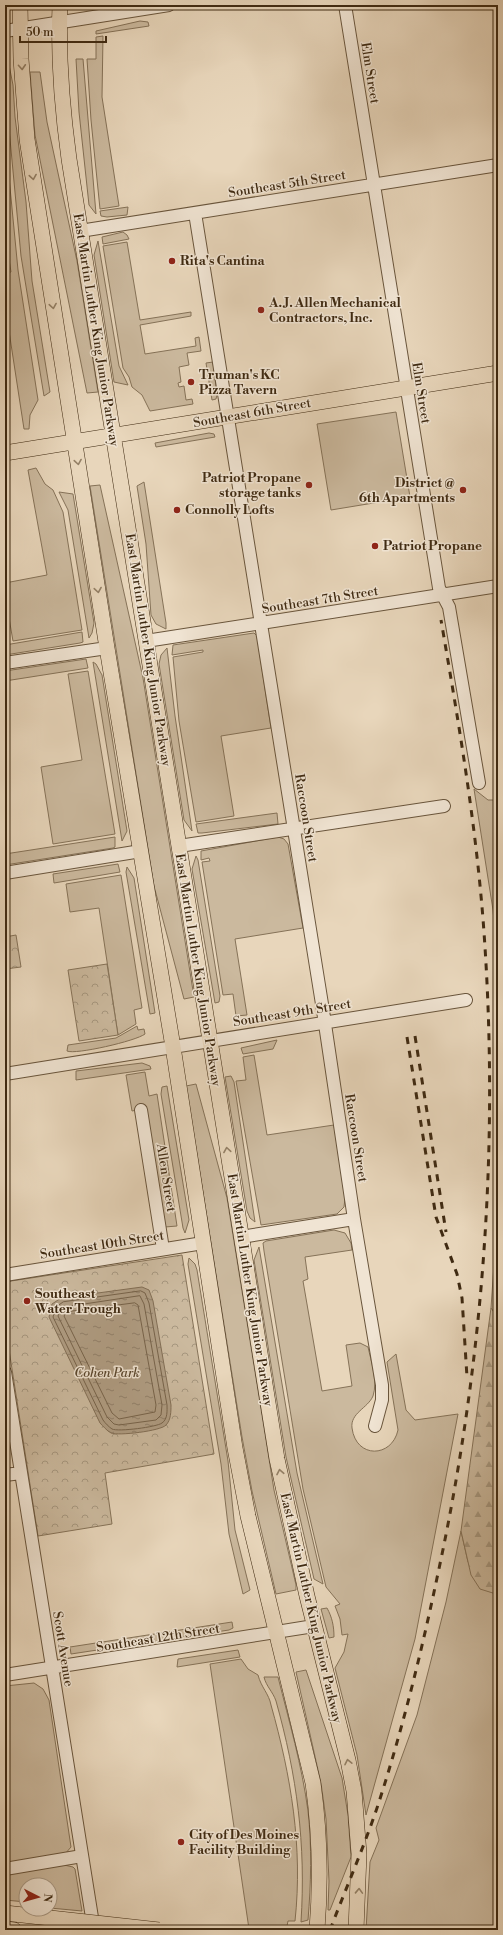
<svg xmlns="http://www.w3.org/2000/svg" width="503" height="1935" viewBox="0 0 503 1935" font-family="'Libre Bodoni',serif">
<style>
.green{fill:#cbb99e;stroke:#857258}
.forest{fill:url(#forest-firs);stroke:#857258}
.park{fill:url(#park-crowns);stroke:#857258}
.water{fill:url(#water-ripples);stroke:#826e55}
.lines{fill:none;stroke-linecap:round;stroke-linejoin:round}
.shore{stroke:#77634a;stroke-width:1}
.minor-casing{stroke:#69553c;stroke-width:14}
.major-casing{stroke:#3f2a12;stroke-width:16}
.minor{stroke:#f0e4d3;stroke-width:12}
.major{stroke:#e8d6bb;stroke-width:15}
.rail{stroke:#3f2a12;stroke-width:3;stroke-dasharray:7 7;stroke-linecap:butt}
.major-bridge-casing{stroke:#3f2a12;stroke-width:16;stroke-linecap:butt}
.major-bridge{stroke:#e8d6bb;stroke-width:15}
.oneway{stroke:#948066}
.poi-dot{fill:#8f2418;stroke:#f0e4d3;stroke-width:1.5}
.labels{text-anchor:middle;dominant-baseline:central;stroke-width:3;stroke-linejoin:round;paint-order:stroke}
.street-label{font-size:13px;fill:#3f2a12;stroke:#f0e4d3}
.poi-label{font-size:13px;font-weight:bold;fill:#3f2a12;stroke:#f0e4d3;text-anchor:start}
.park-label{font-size:13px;font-style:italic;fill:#5b472e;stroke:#f0e4d3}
</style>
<defs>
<pattern id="forest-firs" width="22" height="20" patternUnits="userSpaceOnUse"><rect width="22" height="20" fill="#cbb99e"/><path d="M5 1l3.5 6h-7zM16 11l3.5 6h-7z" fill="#a6977f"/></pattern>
<pattern id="park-crowns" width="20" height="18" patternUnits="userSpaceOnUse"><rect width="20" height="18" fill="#cbb99e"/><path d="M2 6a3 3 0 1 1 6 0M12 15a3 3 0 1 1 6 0" fill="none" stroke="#a6977f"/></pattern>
<pattern id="water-ripples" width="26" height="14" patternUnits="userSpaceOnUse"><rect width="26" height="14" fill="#af9c82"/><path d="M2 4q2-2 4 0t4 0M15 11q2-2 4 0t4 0" fill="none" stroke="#907f69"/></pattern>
</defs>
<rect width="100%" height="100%" fill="#e8d6bb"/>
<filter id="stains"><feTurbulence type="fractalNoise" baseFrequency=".005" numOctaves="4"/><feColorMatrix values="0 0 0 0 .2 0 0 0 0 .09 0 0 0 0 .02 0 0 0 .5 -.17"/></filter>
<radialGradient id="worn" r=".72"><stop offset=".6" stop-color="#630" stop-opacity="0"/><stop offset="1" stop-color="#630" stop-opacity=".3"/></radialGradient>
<path class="green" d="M140,21L148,22L149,26L96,34V31Z
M103,36L102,97L119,206L100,209L91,120L87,59H96V37Z
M76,59H83L96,214L89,205L79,112Z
M7,64L9,65L13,85L15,117L26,202L32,281L50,392L44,396L21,256L5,86Z
M30,72H40L47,122L77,261L98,392L87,393L35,135Z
M5,136L18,270L38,400L30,415L29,429H24L5,305V273L11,272L5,233Z
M128,207L127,215L107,217L101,216L100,211Z
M123,232L127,235L129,239L103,244L102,237Z
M98,241L119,366L128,385L114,382L94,255Z
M127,242L140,320L191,312V316L140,325L145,354L196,346L195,338L199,337L201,351L187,353L189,365L179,367L181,382L178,383L179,387L184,386L186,400L192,399L193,404L150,411L142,395L132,387L129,377L123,368L103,246Z
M213,362L217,395L216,399L212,400L206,363Z
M396,412L410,497L331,510L317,424Z
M209,433L214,434L215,437L156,447L155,443Z
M36,468L45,484L53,490L63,512L82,630L13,641L5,595V583L47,575L28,470Z
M144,482L166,623V629L156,624L151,615L146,544L137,486Z
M100,485L143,678L194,997L184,999L154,886L90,486Z
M59,492L73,494L94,623L92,633L89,638L68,510Z
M82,632L83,642L80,643L5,655V645Z
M254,633L257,636L271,728L221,736L234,816L196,822L179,721L173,657L203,652V650L172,655L173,645Z
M167,648L175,716L192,831L184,820L159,664L161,655Z
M86,659L88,668L5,681V671Z
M93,662L96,664L102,675L127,831L122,841Z
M88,671L115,834L53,844L41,767L82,760L68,674Z
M474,789L488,800H498V966L493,910Z
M277,813L278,824L202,833H198L196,824Z
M115,837V847L113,848L5,865V854Z
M278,837L284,839L288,844L303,928L235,939L247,1015L236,1016L233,994L223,995L202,862L210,861L209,858L201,860V851Z
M196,856L198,860L220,996L219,1002L215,1003L192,869Z
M118,864L120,872L54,883L53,874Z
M127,867L134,878L155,1013L150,1014L126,872Z
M121,875L142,1008L134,1010L136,1024L118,1035L99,908L70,912L66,884Z
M137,1026L138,1030L144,1029L145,1034C136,1041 75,1055 67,1051L68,1045L116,1038Z
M277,1040L273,1049L243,1054L241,1048Z
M254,1055L267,1135L334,1125L345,1198L344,1207L337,1214L261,1225L236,1081L246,1080L243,1057Z
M142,1063L150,1066L151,1069L76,1080V1071Z
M145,1072L149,1096L157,1094L177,1226L165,1227L146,1108L132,1111L126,1075Z
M231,1076L234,1082L255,1222L250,1218L247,1211L225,1077Z
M196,1084L227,1198L274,1490L296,1585V1590L276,1594L252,1491L242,1437L186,1086Z
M167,1086L189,1220L185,1233L183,1228L161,1094L162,1087Z
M498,1207V1318L491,1308Z
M334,1230L345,1233L351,1243L352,1250L305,1257L308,1279L303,1281L322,1391L352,1386L346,1345L360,1343L368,1347C371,1361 378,1381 373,1396C368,1408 350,1413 352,1428C356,1459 392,1458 398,1430L387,1362L396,1354L406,1410L415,1420L458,1414L415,1639L366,1815L357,1755L335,1668L344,1652L348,1634L342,1635L340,1619L335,1606L340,1604L326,1587L303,1489L264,1251L263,1243L266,1241Z
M259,1247L297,1473L323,1584L314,1579L286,1457L254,1260Z
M189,1258L195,1264L197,1270L228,1461L235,1530L250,1590L243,1594L229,1534L221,1464L188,1264Z
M461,1531L468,1562L496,1594L498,1593V1930H366L370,1862L379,1840L376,1828L417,1715L446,1602Z
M327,1608C332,1617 334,1626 334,1637L329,1638L321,1609Z
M232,1622L233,1628L229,1630L71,1654L70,1647Z
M238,1650L240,1657L177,1667L178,1659Z
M241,1659L248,1669L258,1675C261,1687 269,1694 271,1705C291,1776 303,1847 295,1921H288L287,1926L295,1927V1930L249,1929L210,1664Z
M306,1670L342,1778L348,1815L351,1857L330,1910H328L329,1881L326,1819L321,1783L296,1672Z
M264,1677H278C289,1721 302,1766 308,1811C312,1847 311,1884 308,1920L301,1922C306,1844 297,1776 276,1701C273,1692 266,1686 264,1677Z
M34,1683L43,1689L49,1700L71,1847L65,1854L5,1864V1686Z
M64,1865L73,1867L75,1869L82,1911L50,1908V1885H26V1902L5,1900V1872Z"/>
<path class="forest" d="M491,1308L498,1318V1593L496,1594L480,1589L471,1575L461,1531Z"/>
<path class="park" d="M16,935L21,967L5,969V937Z
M107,964L118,1035L79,1041L68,970Z
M182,1255L214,1454L105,1473L112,1524L38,1536L5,1324V1284L11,1281Z"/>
<path class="water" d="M142,1287L149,1290L153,1301L171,1405C171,1411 171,1420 166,1425C161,1431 118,1436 111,1433C107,1431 103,1426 100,1423L49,1317L52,1304L61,1298Z"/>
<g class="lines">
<path class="shore" d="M141,1291L145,1293L149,1303L167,1405C167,1410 168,1419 162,1423C157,1427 118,1432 112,1429C109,1427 105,1423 103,1420L53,1317L56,1307L63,1302Z
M140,1296L144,1304L162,1405L161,1415L156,1420L119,1425L114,1424L107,1417L58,1316L60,1310L65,1307Z
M135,1303L138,1305L156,1405L155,1412L119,1419L112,1413L64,1316L67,1312Z"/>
<g class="minor-casing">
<path id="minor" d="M345,5L439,588L449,607L479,783
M5,31L169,5
M195,213L322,1004L354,1219L382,1385V1400L375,1426
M80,231L498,165
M146,641L498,586
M5,663L107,648
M179,846L444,806
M5,873L141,851
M5,1074L466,1000
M141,1110L163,1249
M241,1237L354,1219
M5,1275L203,1243
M5,1372L94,1930
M5,1475L21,1473
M5,1675L314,1626
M5,1869L82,1856"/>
</g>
<g class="major-casing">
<path id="major" d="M20,5L21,59L27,139L107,648L173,1047L235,1448L248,1516L313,1783C320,1833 321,1880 317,1930
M60,5C58,56 62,108 69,159L277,1459L307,1596L348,1760L354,1791L359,1854L356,1930
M5,453L498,373
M5,1913L50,1918
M5,1929L14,1930"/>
</g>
<use href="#minor" class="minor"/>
<use href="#major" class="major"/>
<path class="rail" d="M415,1036L446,1232
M407,1037L436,1217L457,1274L462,1298L467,1377
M330,1930C346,1888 364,1847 378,1805C402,1731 421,1654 437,1578C484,1361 500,1140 483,919C475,818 458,719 441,620"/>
<g class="major-bridge-casing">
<path id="major-bridge" d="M50,1918L159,1930"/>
</g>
<use href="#major-bridge" class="major-bridge"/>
</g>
<defs><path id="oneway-chevron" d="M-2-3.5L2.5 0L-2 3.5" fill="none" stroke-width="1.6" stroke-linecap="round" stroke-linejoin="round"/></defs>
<g class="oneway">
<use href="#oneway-chevron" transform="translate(22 67) rotate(86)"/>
<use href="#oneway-chevron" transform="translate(33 177) rotate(81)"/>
<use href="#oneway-chevron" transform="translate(53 306) rotate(81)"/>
<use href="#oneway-chevron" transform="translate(78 462) rotate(81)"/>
<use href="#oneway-chevron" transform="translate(98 590) rotate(81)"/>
<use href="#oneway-chevron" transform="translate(227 1150) rotate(-99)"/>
<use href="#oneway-chevron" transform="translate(280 1472) rotate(-101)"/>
<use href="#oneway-chevron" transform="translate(348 1762) rotate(-102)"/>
<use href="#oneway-chevron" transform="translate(359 1891) rotate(-88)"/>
</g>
<g class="poi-dot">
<circle cx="172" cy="261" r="4"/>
<circle cx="261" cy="310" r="4"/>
<circle cx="191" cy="382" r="4"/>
<circle cx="309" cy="485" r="4"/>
<circle cx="463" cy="490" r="4"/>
<circle cx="177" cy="510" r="4"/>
<circle cx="375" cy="546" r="4"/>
<circle cx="27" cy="1301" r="4"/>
<circle cx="181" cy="1842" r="4"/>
</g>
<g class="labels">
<g class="street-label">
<text transform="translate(370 73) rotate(81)">Elm Street</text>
<text transform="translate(287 184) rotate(-9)">Southeast 5th Street</text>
<text transform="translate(96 330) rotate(81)">East Martin Luther King Junior Parkway</text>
<text transform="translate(421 393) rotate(81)">Elm Street</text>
<text transform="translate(252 413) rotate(-10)">Southeast 6th Street</text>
<text transform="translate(320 600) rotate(-9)">Southeast 7th Street</text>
<text transform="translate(148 650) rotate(81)">East Martin Luther King Junior Parkway</text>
<text transform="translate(306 818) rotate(81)">Raccoon Street</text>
<text transform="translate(198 970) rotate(81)">East Martin Luther King Junior Parkway</text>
<text transform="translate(292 1013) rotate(-9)">Southeast 9th Street</text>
<text transform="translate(356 1138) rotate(81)">Raccoon Street</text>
<text transform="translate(166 1178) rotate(81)">Allen Street</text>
<text transform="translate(102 1245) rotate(-9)">Southeast 10th Street</text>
<text transform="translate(250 1290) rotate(81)">East Martin Luther King Junior Parkway</text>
<text transform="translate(311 1608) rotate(77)">East Martin Luther King Junior Parkway</text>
<text transform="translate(158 1638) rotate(-9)">Southeast 12th Street</text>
<text transform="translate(63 1649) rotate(81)">Scott Avenue</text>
</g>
<g class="poi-label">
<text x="180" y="261">Rita's Cantina</text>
<text x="269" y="303">A. J. Allen Mechanical<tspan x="269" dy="15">Contractors, Inc.</tspan></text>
<text x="199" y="375">Truman's KC<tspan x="199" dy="15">Pizza Tavern</tspan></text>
<text x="301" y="478" text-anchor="end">Patriot Propane<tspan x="301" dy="15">storage tanks</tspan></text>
<text x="455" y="483" text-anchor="end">District @<tspan x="455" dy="15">6th Apartments</tspan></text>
<text x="185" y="510">Connolly Lofts</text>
<text x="383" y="546">Patriot Propane</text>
<text x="35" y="1294">Southeast<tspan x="35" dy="15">Water Trough</tspan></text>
<text x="189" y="1835">City of Des Moines<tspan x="189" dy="15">Facility Building</tspan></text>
</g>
<g class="park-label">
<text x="107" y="1373">Cohen Park</text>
</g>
</g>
<rect width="503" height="1935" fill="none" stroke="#e8d6bb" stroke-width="20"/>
<rect x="6" y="6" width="491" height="1923" fill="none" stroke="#3f2a12" stroke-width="2"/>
<rect x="10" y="10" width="483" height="1915" fill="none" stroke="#3f2a12"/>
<g transform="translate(38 1897) rotate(96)"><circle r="19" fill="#f0e4d3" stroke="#a99a86"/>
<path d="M0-3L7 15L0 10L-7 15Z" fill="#8f2418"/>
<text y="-6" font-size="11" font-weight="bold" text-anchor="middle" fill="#3f2a12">N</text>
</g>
<path d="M20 36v6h86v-6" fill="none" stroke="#3f2a12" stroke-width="2"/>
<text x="26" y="36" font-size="12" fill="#3f2a12" stroke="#f0e4d3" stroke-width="3" paint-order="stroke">50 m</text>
<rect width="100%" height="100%" filter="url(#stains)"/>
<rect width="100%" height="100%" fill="url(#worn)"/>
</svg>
